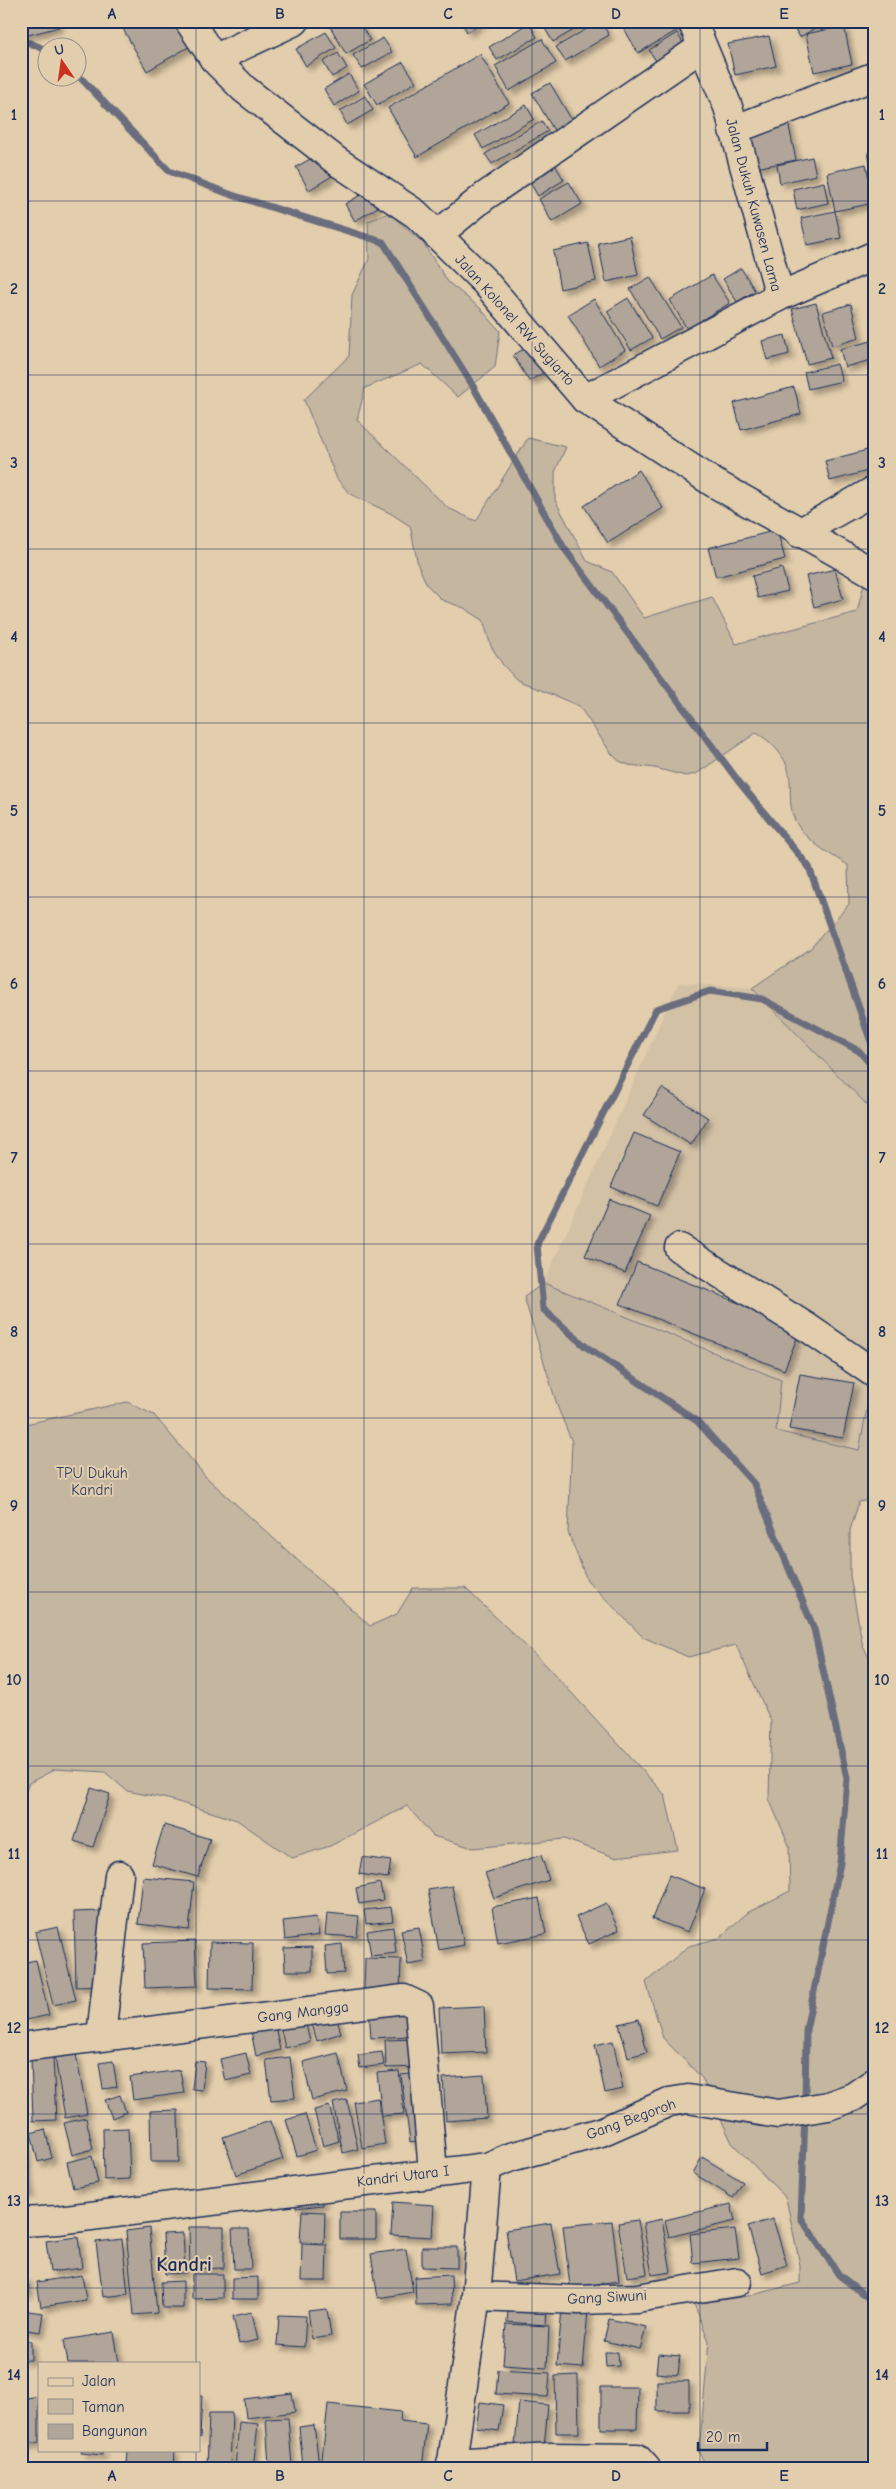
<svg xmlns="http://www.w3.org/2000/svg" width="896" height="2489" viewBox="0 0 896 2489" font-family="'Comic Neue',sans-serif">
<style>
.built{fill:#d3c1a6}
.green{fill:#c5b6a0;stroke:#70727f}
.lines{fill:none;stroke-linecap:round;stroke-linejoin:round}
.stream{stroke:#6a6d7d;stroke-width:7}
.building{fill:#b0a598;stroke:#1b2f5e;filter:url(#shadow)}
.minor-casing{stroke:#1b2f5e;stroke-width:31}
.major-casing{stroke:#1b2f5e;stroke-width:31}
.minor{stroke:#e2cdac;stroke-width:28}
.major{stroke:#e2cdac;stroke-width:28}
.grid{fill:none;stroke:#1b2f5e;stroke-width:1;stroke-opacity:0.55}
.labels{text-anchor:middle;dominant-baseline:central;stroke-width:4;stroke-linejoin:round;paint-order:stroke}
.street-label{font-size:15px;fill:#1b2f5e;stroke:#e2cdac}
.park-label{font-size:15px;fill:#2c3c65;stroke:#e2cdac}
.district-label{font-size:20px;font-weight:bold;fill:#1b2f5e;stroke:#e2cdac}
.neatline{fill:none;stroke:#1b2f5e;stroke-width:2}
.grid-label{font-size:16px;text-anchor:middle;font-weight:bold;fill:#1b2f5e}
</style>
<defs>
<filter id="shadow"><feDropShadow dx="4.5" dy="4.5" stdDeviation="2.5" flood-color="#0004"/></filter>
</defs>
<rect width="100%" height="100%" fill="#e2cdac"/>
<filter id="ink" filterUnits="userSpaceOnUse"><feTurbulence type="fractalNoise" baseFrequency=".02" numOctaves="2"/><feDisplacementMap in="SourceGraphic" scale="10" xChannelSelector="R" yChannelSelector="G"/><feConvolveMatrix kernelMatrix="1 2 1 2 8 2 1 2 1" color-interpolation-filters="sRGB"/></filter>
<g filter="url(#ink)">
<path class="built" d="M678,983L752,988L875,1113V1384L872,1383L859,1450L776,1431L781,1380L544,1283Z"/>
<path class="green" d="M389,213L423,243L448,282L480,308L500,331L495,367L458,397L422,364L365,388L357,420L448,508L476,521L528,438L566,447L555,472V500L587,561L612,572L644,618L712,597L736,644L857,612L864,584L875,581V1113L752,988L810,949L849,904L848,865C831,855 802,839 794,818C788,802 792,788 789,773C786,756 770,740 756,733L696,774L686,776L655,768L629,765L619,761L611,753L579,706L517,680L503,665L491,646L483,620L464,608L442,600L427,585L418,565L410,526L390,513L350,494L337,479L304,400L349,356L352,295L369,259L368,221Z
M544,1283L781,1380L776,1431L859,1450L872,1382L875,1384V1499L859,1502L850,1530V1576L863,1647L875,1667V2468H708L699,2453L709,2341L694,2304L748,2296L800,2283V2265L786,2198L732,2143L702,2078L663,2038L646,1982L689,1946L719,1938L747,1913L790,1891L789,1845L769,1799L771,1721L736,1645L688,1657L643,1637L587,1580L568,1532L572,1442L558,1408L524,1297Z
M127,1402L154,1415L206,1477L370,1626L397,1614L413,1588H465L546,1665L665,1795L678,1850L614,1857L564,1839L473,1848L433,1836L407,1806L330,1846L292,1858L237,1820L168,1799L127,1791L105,1772L55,1769L29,1783L21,1803V1425Z"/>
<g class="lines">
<path class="stream" d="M21,42L30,43L48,51
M78,75L169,171L232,195L383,242L470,381L564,548L739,782L809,867L875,1053
M805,2104L806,2030L840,1863L847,1778L814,1629L754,1484L697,1421L585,1346L543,1309L537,1244L656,1009L710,991L762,999L859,1051L875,1069
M805,2115L801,2218L839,2275L875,2303"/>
</g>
<path class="building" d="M21,21H57L59,27L21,37Z
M131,21H178L192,45L147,71L122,27Z
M327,21H358L370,40L346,54Z
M461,21H471L475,28L467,32Z
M472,21H484L475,26Z
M555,21H589L553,42L544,27Z
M600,21L609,35L565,61L556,47Z
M623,21H679L683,27L638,53L621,23Z
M790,21H827L800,37Z
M529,23L537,37L497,60L489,47Z
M844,26L852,64L814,72L806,34Z
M326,32L336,48L306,66L296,49Z
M677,33L686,48L658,64L649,50Z
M769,36L776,66L735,75L728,44Z
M383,38L392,52L362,69L353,55Z
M542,39L556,63L509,91L495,66Z
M338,53L347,68L332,77L323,62Z
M480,54L509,103L417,157L388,108Z
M403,62L416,82L377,105L364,84Z
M349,74L359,91L334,106L324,89Z
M550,83L573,122L555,132L532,93Z
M365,96L373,110L347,125L340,111Z
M526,105L534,119L483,149L475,135Z
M787,117L796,160L756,168L747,125Z
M542,121L548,131L492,164L485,154Z
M875,151V183H874L868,152Z
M319,154L332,176L309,190L296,167Z
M812,157L816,175L780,183L777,165Z
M551,158L564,180L538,196L525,174Z
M866,164L874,203L835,211L827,173Z
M569,182L582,204L552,222L539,199Z
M824,182L828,203L797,210L793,189Z
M369,190L378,207L355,221L345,204Z
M835,211L841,238L807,245L801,218Z
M630,236L638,275L606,282L598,243Z
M588,243L596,281L560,289L553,251Z
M741,268L755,291L737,302L723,279Z
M712,275L730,303L687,329L670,300Z
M650,277L681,327L660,339L630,289Z
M628,298L652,338L631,350L607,311Z
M594,299L625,350L599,366L568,315Z
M816,303L831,358L807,364L792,309Z
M851,304L859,338L832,346L823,312Z
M785,335L789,354L767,360L762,341Z
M875,340V359L845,367L840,349Z
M533,344L548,370L529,381L513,355Z
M837,364L842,381L808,389L804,372Z
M794,387L801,414L741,430L734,403Z
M875,448V469L830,481L825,461Z
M639,470L663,508L608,543L584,506Z
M777,530L785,559L716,577L708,548Z
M782,568L788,591L758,598L752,576Z
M835,569L843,599L814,607L806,576Z
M662,1088L708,1118L691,1145L644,1115Z
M634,1133L680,1152L657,1206L611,1187Z
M609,1199L650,1216L625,1273L585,1256Z
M637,1262L801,1328L784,1370L620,1304Z
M800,1374L854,1383L843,1438L789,1429Z
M91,1788L110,1794L93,1847L74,1841Z
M164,1825L210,1839L198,1877L152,1864Z
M541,1855L549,1880L494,1898L485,1873Z
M362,1857L391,1861L388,1878L359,1874Z
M669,1875L705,1889L688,1932L652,1919Z
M143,1877L194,1882L189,1930L138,1924Z
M380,1883L383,1900L359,1904L356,1888Z
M452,1886L464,1945L439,1950L428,1890Z
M539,1898L546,1934L498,1943L492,1907Z
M606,1903L619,1930L589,1944L576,1917Z
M391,1907L393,1921L366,1924L364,1910Z
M100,1911L102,1986L76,1987L74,1912Z
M327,1913L359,1916L357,1937L325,1935Z
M316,1917L319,1935L285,1940L283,1921Z
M58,1927L76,2000L53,2005L35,1932Z
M393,1927L396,1953L371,1956L367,1931Z
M419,1927L425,1962L408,1965L401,1930Z
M195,1941L197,1986L145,1988L143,1943Z
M210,1942L253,1943L252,1989L209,1988Z
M342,1944L344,1973L327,1974L325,1946Z
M312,1947V1971H285L284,1948Z
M365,1958L401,1959L400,1991L364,1990Z
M36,1960L49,2015L26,2020L21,1999V1963Z
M484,2006L486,2052L441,2054L439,2008Z
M408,2007L409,2036L371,2038L369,2009Z
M336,2016L341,2033L317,2041L312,2024Z
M639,2019L647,2052L628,2057L619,2024Z
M305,2020L310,2042L285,2048L280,2026Z
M274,2021L280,2050L256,2056L250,2026Z
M419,2039L420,2067L386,2068L385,2040Z
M613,2041L623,2089L605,2093L595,2045Z
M382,2052L384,2065L360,2068L358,2055Z
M246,2053L251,2075L225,2081L220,2059Z
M338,2053L347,2091L312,2100L303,2062Z
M76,2054L87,2114L65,2118L55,2057Z
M53,2057L56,2120L33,2121L31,2058Z
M290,2057L295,2098L271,2100L266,2060Z
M113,2061L117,2087L103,2089L99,2063Z
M195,2061L205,2062L202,2090L192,2089Z
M180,2070L184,2093L133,2100L130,2077Z
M399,2071L404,2114L382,2116L377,2073Z
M418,2073L427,2140L410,2142L401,2075Z
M484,2075L487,2118L446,2121L443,2078Z
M120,2095L126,2112L112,2118L105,2100Z
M378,2098L385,2144L362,2148L354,2102Z
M347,2100L358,2149L343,2153L333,2103Z
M329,2106L339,2141L323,2146L314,2110Z
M178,2110L179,2162H151L150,2111Z
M305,2114L316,2150L297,2156L286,2120Z
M86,2118L93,2149L72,2155L64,2123Z
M270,2121L283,2159L236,2175L223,2137Z
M128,2128L130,2179L104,2180L103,2129Z
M45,2129L52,2158L38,2162L31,2133Z
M21,2141H25L29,2193H21Z
M92,2156L98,2183L73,2188L67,2162Z
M702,2157L743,2182L733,2198L693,2173Z
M322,2195L323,2205L296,2208V2198Z
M393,2202L434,2205L432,2237L391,2235Z
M731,2204L735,2221L669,2237L665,2220Z
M302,2211L325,2212L324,2243L300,2242Z
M340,2212H376V2239H340Z
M662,2219L671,2272L652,2275L643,2223Z
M773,2219L787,2265L762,2273L748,2226Z
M638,2220L647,2274L627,2277L618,2223Z
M612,2221L619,2281L570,2287L563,2226Z
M551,2223L560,2274L514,2281L506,2230Z
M189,2227H224V2268L190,2269Z
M149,2228L157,2313L134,2315L126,2231Z
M232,2229H249L251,2269H234Z
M735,2229L739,2258L693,2263L690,2234Z
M183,2233L185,2273L165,2274L163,2234Z
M78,2237L82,2268L50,2272L46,2241Z
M122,2239L128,2294L103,2297L96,2242Z
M302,2244L327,2245L326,2281H301Z
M422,2247H457V2268L422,2267Z
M406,2249L413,2292L378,2298L371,2254Z
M192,2274H223V2298L192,2299Z
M82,2275L86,2300L41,2307L37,2282Z
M451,2275L452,2304L416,2305L415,2277Z
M258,2277V2299H232V2278Z
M27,2278L29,2292L21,2293V2279Z
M183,2281V2308H162L161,2282Z
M509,2299L547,2301L546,2325L507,2322Z
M562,2308L588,2310L583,2368L557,2366Z
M327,2309L331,2336L312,2339L308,2311Z
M21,2310L43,2313L40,2332L21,2329Z
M252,2312L258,2340L239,2344L233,2316Z
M279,2315L306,2316L304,2347L277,2345Z
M609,2319L646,2327L640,2349L604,2341Z
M506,2324L549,2326L547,2368L503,2365Z
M114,2332L119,2363H68L64,2340Z
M21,2341H31V2360H21Z
M605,2352H618L619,2366L606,2367Z
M658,2354L680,2356L678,2375L656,2373Z
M498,2370L550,2373L548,2397L496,2394Z
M578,2375L579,2433H556L555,2376Z
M657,2381H689V2411H657Z
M601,2387H638L637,2429H601Z
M292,2393L295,2412L246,2418L244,2399Z
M39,2396V2442L21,2445V2399Z
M199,2396H202L200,2438H199Z
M480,2402L503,2405L499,2431L476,2428Z
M519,2402L548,2405L544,2447L515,2445Z
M328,2404L401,2412L400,2421L427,2424L422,2468H321Z
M209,2413H232L230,2468H207Z
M288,2418L292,2466L269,2467L266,2419Z
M239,2422L258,2424L253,2468H235Z
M314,2425L319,2465L303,2467L299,2427Z
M82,2450H102V2455L81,2453Z
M127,2450H174L173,2468L126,2465Z"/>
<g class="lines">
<g class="minor-casing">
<path id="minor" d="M692,21L728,107L780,296
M214,59L295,21
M733,130L875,76
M437,235L485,196L702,47
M585,399L780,296L871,257
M799,533L875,490
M679,1248L808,1328L875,1374
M101,2036L119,1875
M21,2047L404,1999L419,2006L433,2172
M487,2167L511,2157L601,2132L669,2102L688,2099L778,2114L828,2106L853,2097L875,2082
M21,2222L58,2220L487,2167L476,2296L451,2468
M476,2296L580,2300L637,2298L737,2282
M451,2463L551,2457L637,2458L646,2468"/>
</g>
<g class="major-casing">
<path id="major" d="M189,21L214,59L244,89L338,162L416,214L485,282L585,399L714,483L875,574"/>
</g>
<use href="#minor" class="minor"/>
<use href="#major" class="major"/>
</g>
</g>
<path class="grid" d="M196,21V2363M364,21V2468M532,21V2468M700,21V2468M21,201H875M21,375H875M21,549H875M21,723H875M21,897H875M21,1071H875M21,1244H875M21,1418H875M21,1592H875M21,1766H875M21,1940H875M21,2114H875M21,2288H875M196,2450V2468"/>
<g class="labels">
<g class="street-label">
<text transform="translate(754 205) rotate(75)">Jalan Dukuh Kuwasen Lama</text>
<text transform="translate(515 320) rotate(48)">Jalan Kolonel RW Sugiarto</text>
<text transform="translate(303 2012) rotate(-7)">Gang Mangga</text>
<text transform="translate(631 2119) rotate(-20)">Gang Begoroh</text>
<text transform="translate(403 2176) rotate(-7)">Kandri Utara I</text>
<text transform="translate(607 2297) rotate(-3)">Gang Siwuni</text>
</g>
<g class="park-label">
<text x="92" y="1473">TPU Dukuh<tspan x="92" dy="17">Kandri</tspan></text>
</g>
<g class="district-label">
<text x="184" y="2264">Kandri</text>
</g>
</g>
<rect width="896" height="2489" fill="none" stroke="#e2cdac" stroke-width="55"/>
<rect x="38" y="2362" width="162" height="90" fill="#e2cdac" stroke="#928e8d"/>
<rect x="48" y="2378" width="25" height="8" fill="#e2cdac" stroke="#928e8d"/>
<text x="82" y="2386" font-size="15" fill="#1b2f5e">Jalan</text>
<rect x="48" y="2399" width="25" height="15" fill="#c5b6a0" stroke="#928e8d"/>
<text x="82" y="2412" font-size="15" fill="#1b2f5e">Taman</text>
<rect x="48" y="2424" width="25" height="15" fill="#b0a598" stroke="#928e8d"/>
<text x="82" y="2436" font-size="15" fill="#1b2f5e">Bangunan</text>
<g transform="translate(62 62) rotate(347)"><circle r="24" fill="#e2cdac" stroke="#928e8d"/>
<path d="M0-4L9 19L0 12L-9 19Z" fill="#c8321e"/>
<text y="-8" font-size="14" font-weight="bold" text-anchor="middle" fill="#1b2f5e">U</text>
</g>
<path d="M698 2442v8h69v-8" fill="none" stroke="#1b2f5e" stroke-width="2.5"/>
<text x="706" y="2442" font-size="15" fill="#1b2f5e" stroke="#e2cdac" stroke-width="4" paint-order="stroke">20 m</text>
<rect x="28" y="28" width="840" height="2434" class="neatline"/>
<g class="grid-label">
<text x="112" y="19">A</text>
<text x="280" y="19">B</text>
<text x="448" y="19">C</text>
<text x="616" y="19">D</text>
<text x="784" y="19">E</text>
<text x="14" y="120">1</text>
<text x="882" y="120">1</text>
<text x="14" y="294">2</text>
<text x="882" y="294">2</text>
<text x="14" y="468">3</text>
<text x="882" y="468">3</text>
<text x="14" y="642">4</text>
<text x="882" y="642">4</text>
<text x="14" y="816">5</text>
<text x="882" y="816">5</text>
<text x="14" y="989">6</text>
<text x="882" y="989">6</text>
<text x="14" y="1163">7</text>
<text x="882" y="1163">7</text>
<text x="14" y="1337">8</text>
<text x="882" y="1337">8</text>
<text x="14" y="1511">9</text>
<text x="882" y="1511">9</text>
<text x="14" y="1685">10</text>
<text x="882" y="1685">10</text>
<text x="14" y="1859">11</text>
<text x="882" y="1859">11</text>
<text x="14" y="2033">12</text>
<text x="882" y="2033">12</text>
<text x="14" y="2206">13</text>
<text x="882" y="2206">13</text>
<text x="14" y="2380">14</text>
<text x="882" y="2380">14</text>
<text x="112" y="2481">A</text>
<text x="280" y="2481">B</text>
<text x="448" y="2481">C</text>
<text x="616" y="2481">D</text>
<text x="784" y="2481">E</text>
</g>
</svg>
